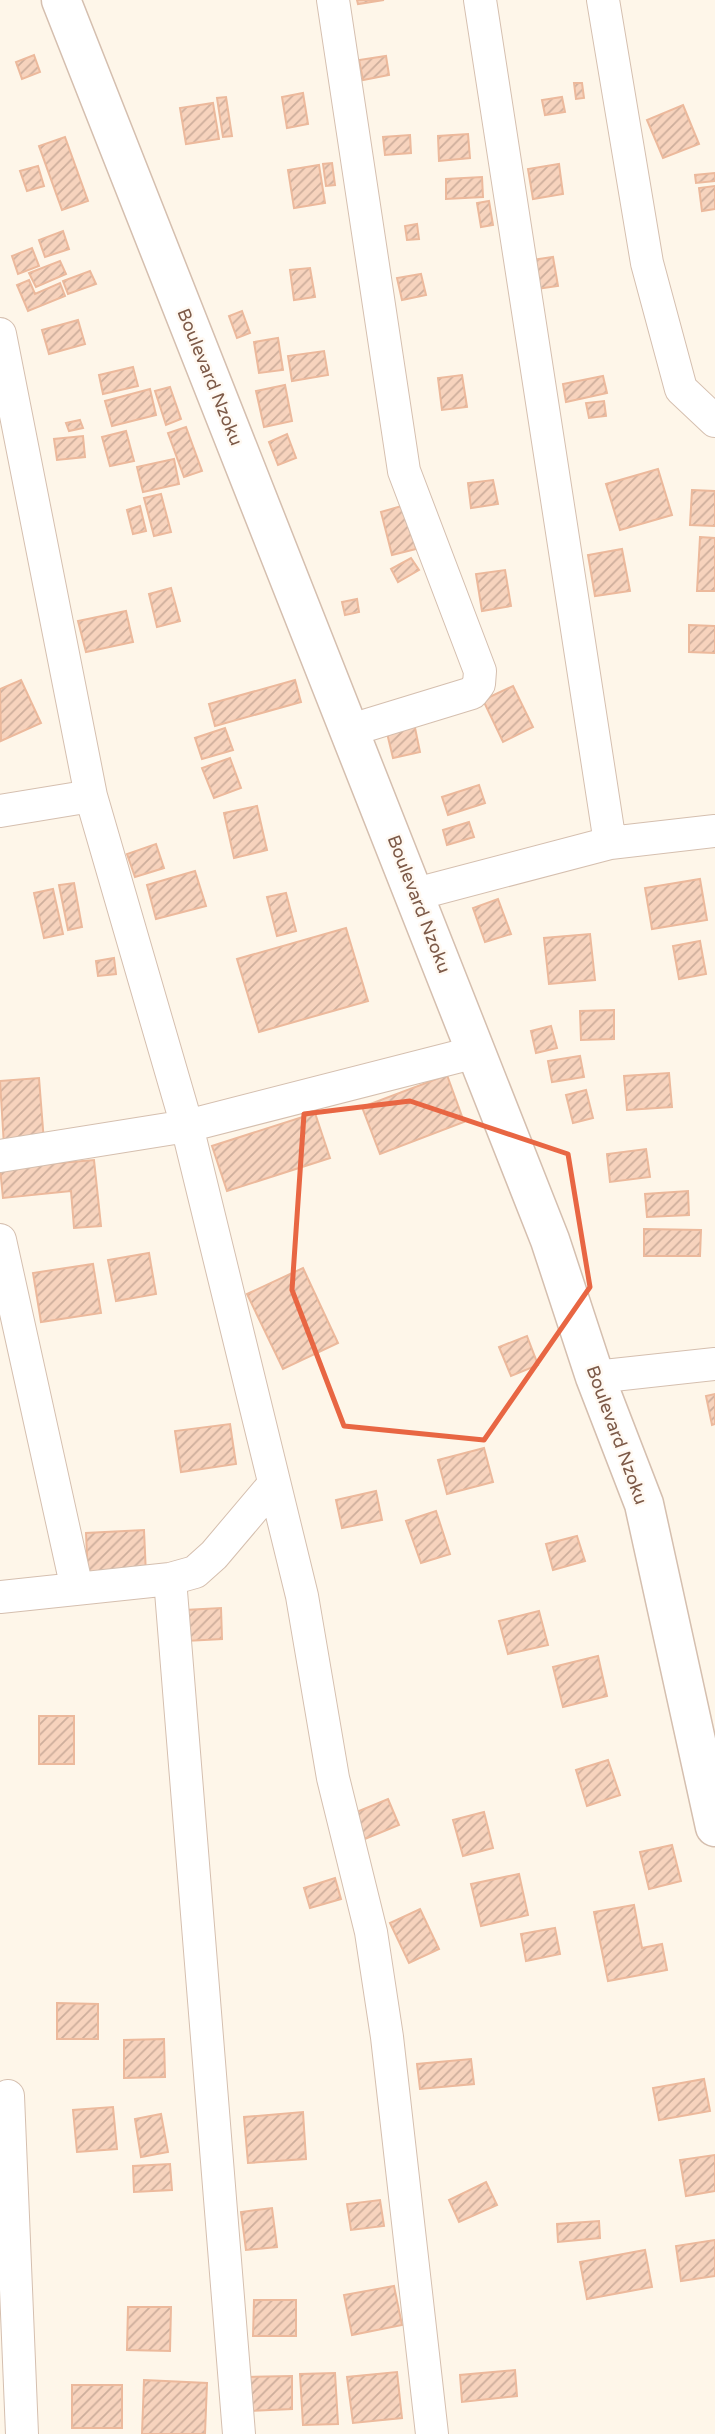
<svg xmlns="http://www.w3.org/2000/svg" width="715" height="2434" viewBox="0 0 715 2434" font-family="'Varela Round',sans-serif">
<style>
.building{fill:url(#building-hatch);stroke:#ecb99c;stroke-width:2}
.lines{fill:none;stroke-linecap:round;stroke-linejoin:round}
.minor-casing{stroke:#d5bfaf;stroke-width:34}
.tertiary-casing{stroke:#d5bfaf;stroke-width:41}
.minor{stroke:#fff;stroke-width:32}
.tertiary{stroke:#fff;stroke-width:38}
.marked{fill:none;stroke:#e86643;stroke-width:5;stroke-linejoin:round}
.labels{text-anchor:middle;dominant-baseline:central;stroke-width:5;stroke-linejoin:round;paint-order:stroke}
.street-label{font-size:18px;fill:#7d5a48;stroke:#fff9f2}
</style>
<defs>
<pattern id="building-hatch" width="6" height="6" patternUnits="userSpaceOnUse" patternTransform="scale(1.75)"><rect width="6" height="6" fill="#f7d3bd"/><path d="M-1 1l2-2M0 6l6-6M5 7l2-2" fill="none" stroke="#cdae9c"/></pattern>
</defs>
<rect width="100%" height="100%" fill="#fef6e9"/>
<path class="building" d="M357,0H384L358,4Z
M34,55L40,72L22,79L16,62Z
M386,56L389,75L363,80L359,60Z
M574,83H582L584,98L576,99Z
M303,93L308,124L287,128L282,97Z
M226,97L232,136L223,137L217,98Z
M562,97L565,112L545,115L542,100Z
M213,103L219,139L186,144L180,108Z
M683,105L699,144L663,158L647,120Z
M468,134L470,158L439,161L438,136Z
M410,135L411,153L385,155L383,137Z
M65,137L88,201L62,210L39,146Z
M332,163L335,185L326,186L323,164Z
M559,164L563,194L533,199L528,169Z
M319,165L325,203L294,208L288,170Z
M38,166L44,186L27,191L20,171Z
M715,173V181L696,183L695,175Z
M482,177L483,197L446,199V179Z
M715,186V209L702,211L699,188Z
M489,201L493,225L481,227L477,203Z
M417,224L419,239L407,240L405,226Z
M63,231L69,249L45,257L39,240Z
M32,248L39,266L18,274L12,256Z
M553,257L558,286L529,290L525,261Z
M60,261L66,274L36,287L29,273Z
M310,268L315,297L294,300L290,270Z
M90,271L96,284L68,294L63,281Z
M421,274L426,295L402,300L397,278Z
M29,280L35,294L60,283L65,296L28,311L17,285Z
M242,311L250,333L237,338L229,316Z
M78,320L85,344L49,354L42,330Z
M278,338L283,370L259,373L254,342Z
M324,351L328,375L292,381L288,356Z
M133,367L138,386L103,394L99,375Z
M462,375L467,407L442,410L438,378Z
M603,376L607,393L566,402L563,384Z
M285,385L292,421L264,427L256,391Z
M170,387L181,419L166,425L155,391Z
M150,389L156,415L112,426L105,401Z
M604,401L606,416L589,418L586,403Z
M80,420L83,428L69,431L66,423Z
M186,427L202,471L184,477L168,433Z
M126,431L134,461L110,466L102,437Z
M287,434L296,458L278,465L269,442Z
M83,436L85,457L57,460L54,439Z
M174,459L179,484L143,492L137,467Z
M658,469L672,515L620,530L606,484Z
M493,480L498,504L471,508L468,483Z
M692,490L715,491V526L690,525Z
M161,494L171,532L154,536L144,498Z
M405,505L416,549L392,555L381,512Z
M140,506L146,531L133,534L127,510Z
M700,537L715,538V591H697Z
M622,549L630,591L595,596L588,555Z
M411,558L419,570L398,582L391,569Z
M505,570L511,606L482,611L476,574Z
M171,588L180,621L157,627L149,594Z
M357,599L359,612L345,615L342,602Z
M126,611L133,642L86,652L78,621Z
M689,625L715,626V653L689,652Z
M21,680L41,723L1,741L0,689Z
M295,680L301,702L215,726L209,704Z
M513,686L533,727L503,742L483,700Z
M414,723L420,752L393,758L386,729Z
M225,728L233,750L202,759L195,738Z
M230,758L241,788L214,798L202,768Z
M479,785L485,803L448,815L442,797Z
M257,806L267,850L234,858L224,813Z
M469,822L474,837L447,845L443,830Z
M156,844L164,868L135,877L127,854Z
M195,871L206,906L156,919L147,885Z
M700,879L707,920L652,929L645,888Z
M74,883L82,927L68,930L59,885Z
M53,889L63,934L44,938L34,893Z
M286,893L296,931L277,936L267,897Z
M498,899L511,934L485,942L473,908Z
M346,928L368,1001L259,1032L237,959Z
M590,934L595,980L549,984L544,938Z
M700,941L706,974L679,979L673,946Z
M114,958L116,974L98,976L96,961Z
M614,1010V1039L581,1040L580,1011Z
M551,1026L557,1048L536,1053L531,1031Z
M580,1056L584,1077L552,1082L548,1061Z
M669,1073L672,1107L627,1110L624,1076Z
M447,1075L464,1122L380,1154L362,1107Z
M39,1078L44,1142L4,1146L0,1081Z
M586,1090L593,1118L573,1123L566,1095Z
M315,1113L330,1158L227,1191L212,1146Z
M646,1149L650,1177L610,1182L607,1154Z
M94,1160L101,1226L74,1228L71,1191L3,1198L0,1168Z
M688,1191L689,1215L647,1217L645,1194Z
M644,1229L701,1230L700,1256H644Z
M149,1253L156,1294L116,1301L108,1260Z
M93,1264L101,1313L41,1322L33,1273Z
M303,1268L338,1343L283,1369L247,1294Z
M527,1336L538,1365L511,1376L499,1347Z
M715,1394V1424L712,1425L706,1396Z
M230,1424L236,1464L181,1472L175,1431Z
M484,1448L493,1482L447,1494L438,1460Z
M376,1491L382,1520L342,1528L336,1500Z
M436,1511L450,1554L421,1563L406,1521Z
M144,1530L146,1575L88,1578L86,1533Z
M577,1536L585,1561L553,1570L546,1544Z
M221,1608L222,1639L186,1641L185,1610Z
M539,1611L548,1645L508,1654L499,1621Z
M598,1656L607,1696L563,1707L553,1667Z
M39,1716H74V1764H39Z
M608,1760L620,1795L587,1806L576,1770Z
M388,1799L399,1825L365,1839L354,1813Z
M484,1812L493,1848L463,1856L453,1820Z
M672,1845L681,1881L649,1889L640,1852Z
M519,1874L528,1915L481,1926L471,1884Z
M335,1878L341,1899L310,1908L304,1888Z
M634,1905L642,1948L662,1944L667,1970L608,1981L594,1912Z
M420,1909L439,1949L409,1963L390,1923Z
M555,1928L560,1954L526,1961L521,1934Z
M57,2003L98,2004V2039H57Z
M164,2039L165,2077L124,2078V2040Z
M471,2059L474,2084L420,2089L417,2064Z
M704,2079L710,2111L659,2120L653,2088Z
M113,2107L117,2149L77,2152L73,2110Z
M303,2112L306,2159L248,2163L244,2117Z
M161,2114L168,2152L141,2157L135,2119Z
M715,2155V2191L686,2196L680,2160Z
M170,2164L172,2190L134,2192L133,2166Z
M486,2182L497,2205L459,2222L449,2200Z
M380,2200L384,2226L351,2230L347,2204Z
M272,2208L277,2247L246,2250L241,2212Z
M599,2221L600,2238L558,2242L557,2224Z
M715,2240V2276L681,2281L676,2246Z
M645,2250L652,2287L587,2299L580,2262Z
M394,2286L402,2325L352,2335L344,2295Z
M254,2300H296V2336H253Z
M128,2307H171L170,2351L127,2350Z
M515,2370L517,2396L462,2402L460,2375Z
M397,2372L402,2418L353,2423L347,2377Z
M335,2373L338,2424L303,2425L300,2374Z
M292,2376V2409L249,2411L248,2377Z
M144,2380L207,2383L205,2434H142Z
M72,2385H122V2428H72Z"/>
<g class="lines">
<g class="minor-casing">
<path id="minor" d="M333,0L404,471L480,671L479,684L472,693L351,730
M480,0L610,843
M603,0L647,263L681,389L715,421
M0,334L91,796L187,1126L302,1596L333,1778L371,1932L387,2037L432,2434
M0,811L91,796
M416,894L610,843L715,831
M0,1156L187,1126L476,1052
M0,1240L77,1589
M595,1377L715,1364
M170,1579L239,2434
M0,1597L170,1579L195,1572L214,1555L274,1484
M8,2096L22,2434"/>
</g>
<g class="tertiary-casing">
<path id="tertiary" d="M61,0L550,1240L595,1377L644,1504L715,1827"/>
</g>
<use href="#minor" class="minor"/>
<use href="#tertiary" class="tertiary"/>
</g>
<path class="marked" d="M410,1101L568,1154L590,1287L484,1440L344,1426L292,1290L304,1114Z"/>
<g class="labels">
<g class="street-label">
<text transform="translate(210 377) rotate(68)">Boulevard Nzoku</text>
<text transform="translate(419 904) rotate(69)">Boulevard Nzoku</text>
<text transform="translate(617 1435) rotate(70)">Boulevard Nzoku</text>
</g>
</g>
</svg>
